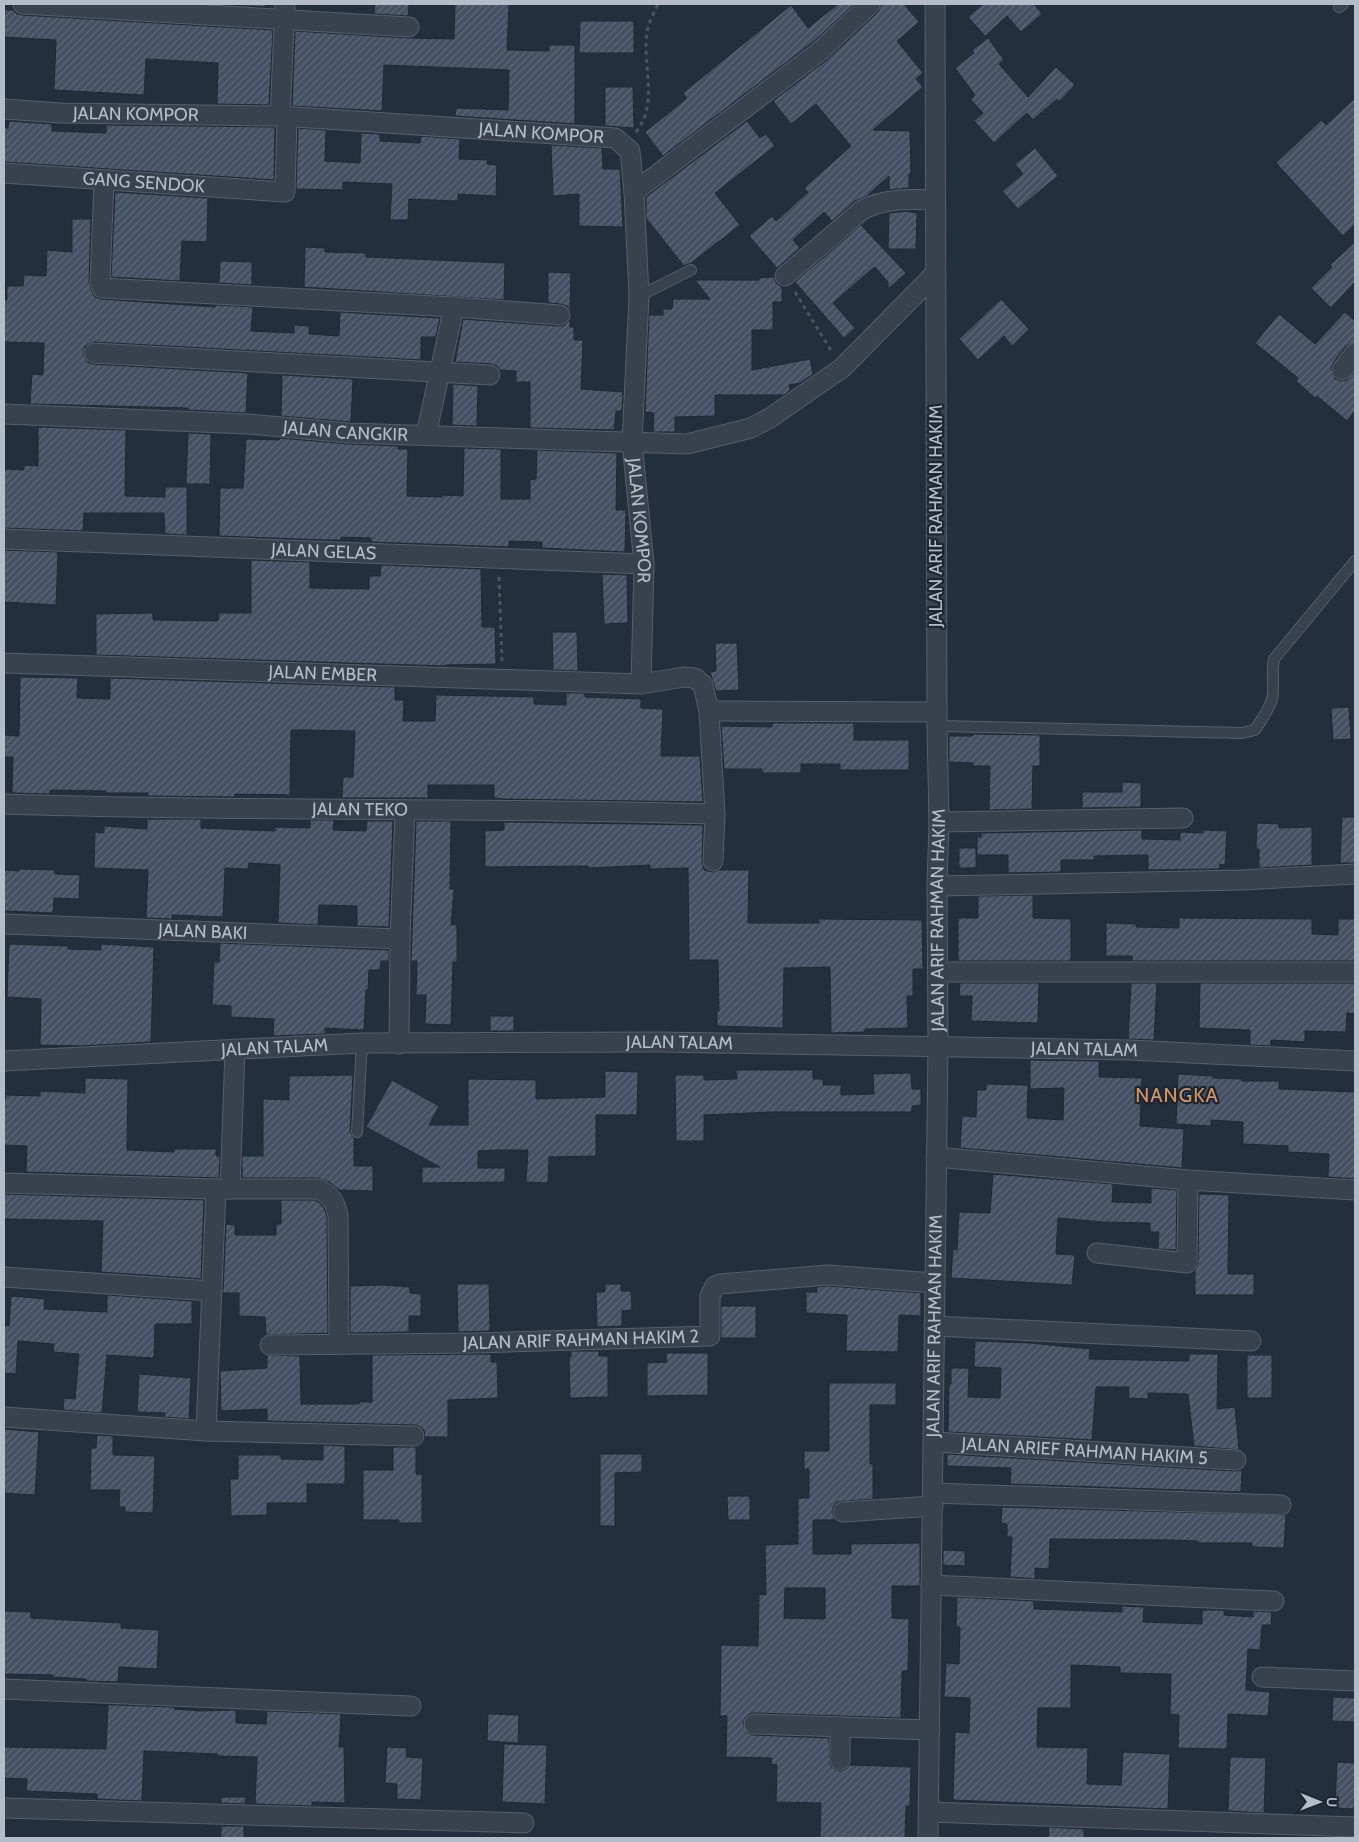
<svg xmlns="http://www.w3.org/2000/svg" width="1359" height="1842" viewBox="0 0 1359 1842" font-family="Cabin,sans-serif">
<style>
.building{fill:url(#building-hatch);stroke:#1f2835;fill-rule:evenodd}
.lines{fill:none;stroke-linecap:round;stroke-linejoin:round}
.service-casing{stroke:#565f6c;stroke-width:12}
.minor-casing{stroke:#565f6c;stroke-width:21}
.path{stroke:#44595c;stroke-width:3;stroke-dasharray:4 4;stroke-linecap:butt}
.service{stroke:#38414e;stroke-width:10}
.minor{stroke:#38414e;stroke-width:19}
.labels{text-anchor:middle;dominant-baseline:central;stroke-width:4.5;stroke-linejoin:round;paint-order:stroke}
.street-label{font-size:18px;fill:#b4bcc9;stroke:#1d2633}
.quarter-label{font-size:20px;letter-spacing:1px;fill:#d59563;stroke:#1d2633}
</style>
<defs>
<pattern id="building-hatch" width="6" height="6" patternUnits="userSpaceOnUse" patternTransform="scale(1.25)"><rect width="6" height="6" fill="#455162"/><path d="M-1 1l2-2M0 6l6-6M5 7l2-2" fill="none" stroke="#5d6877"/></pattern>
</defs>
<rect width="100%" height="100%" fill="#242f3e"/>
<path class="building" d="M208,4H265V7Z
M375,4H409L408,16L374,14Z
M455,4H509L507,50L549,51V45H575V124L455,116L456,108L508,110L509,70L384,65L382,111L292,106L295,31L408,38L454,39Z
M838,4H854L813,42L663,156L645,132L687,98L683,93L791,5L808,28Z
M881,4H904L919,22L897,41L923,73L916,79L923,87L873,130L910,131L911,174H909V188L889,190V176L867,196L855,201L832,221L824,212L793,240L800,248L777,268L749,236L772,216L776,221L808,192L804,188L851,146L816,104L791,124L773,101L828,59L878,12Z
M983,4H1034L1042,14L1021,32L1007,16L985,36L968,17Z
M4,10H13L17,14L22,15L273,30L269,105L217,104L218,63L146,59L144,95L54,90L56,40L4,37Z
M580,21H634V53H579Z
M988,38L1004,60L999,64L1028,97L1056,67L1075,85L1059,102L1057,99L1033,120L1027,113L994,143L974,121L983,113L971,100L975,95L955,68L974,53L972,50Z
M605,87H633L634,128L605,126Z
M1355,98V224L1343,236L1276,163L1321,120L1326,125Z
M9,121L52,124V131L106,133V125L275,127L274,180L4,162V128H8Z
M747,121L760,138L766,134L775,146L715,193L740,225L691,263L684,266L646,218V197Z
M298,128L326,130L325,161L360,163L361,133L380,134V141L420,143L421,136L460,139L459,159L488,160L487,164L497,165L496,196L458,194V201L409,199L408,220H390L392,184L343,182V190L296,189Z
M551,145L602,148L603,169H620L623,227L579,226V194L553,196Z
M1035,148L1058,176L1018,209L1002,191L1023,174L1015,164Z
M115,192L208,198L207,242L182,241L180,281L111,277Z
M909,211V212L917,213L916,249H888L889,213Z
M72,219H91L89,282L92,292L95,297L101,299L215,307L216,305L253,307L251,331L294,333V325L309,326V334L339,336L340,312L440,318L436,337H421V360L94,342L85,346L83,353L87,362L93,364L248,373L246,413L188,410V408L30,404L32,374L43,375L44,343L4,342V300H7V286H23L24,275L46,276L47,250L72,252Z
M861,225L906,273L888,289V282L875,267L873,268L833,303L855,328L844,338L795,282Z
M1355,242V282L1331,308L1311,288L1332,267L1330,265Z
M305,247L325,248V252L366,253V257L505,263L504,300L304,287Z
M220,261L252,262V285L219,283Z
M548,272L571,273L570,310L567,306L561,304L548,303Z
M774,277L776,283L782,287V302H773V330H752V370L810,359L813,374L800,383L789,385L790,390L784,395H715V416L675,417V432H653L654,413L645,412L649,315H663V309H672L673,299H710L695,280H759V278Z
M1001,299L1029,329L1012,346L1004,336L978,360L959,339Z
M1345,312L1355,321V342L1346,346L1333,363L1331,369L1335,379L1341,381L1347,380L1355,371V411L1347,421L1317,396L1315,398L1296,381L1298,378L1255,343L1279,314L1315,344Z
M463,319L559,326L565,325L570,320V327H574V340H583L581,389L623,392L622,411H616L614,430L530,428V382H516V371L500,370L497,366L491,364L455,362Z
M282,375L353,379L351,422L281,416Z
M453,384L478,386L477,426L452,425Z
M38,427L126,430L125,496L165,497V487H187V535L165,534L164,513H84L83,531L4,528V469L24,470V465L38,466Z
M188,433L211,434L210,484H186Z
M280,438L348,444L398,446V449H408L407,496L442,497V495L463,496L464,448L501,449V499H530V480L536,479L537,450L617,453L616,510H626L625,552L542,548V542L509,541V547L371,542V538L341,537V540H325L219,536L220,488H243L246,439L279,440Z
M4,550L58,552L56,605L4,602Z
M251,560L310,562V588L369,589V576H380L381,565L481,569L482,627H495L496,664L445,665V666L96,655V614L153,613V620L218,621L219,613H251Z
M602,574L627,575L628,623L604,624Z
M552,632H577L578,671L553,670Z
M715,643H737L739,690L716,691L710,672L716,671Z
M20,677L78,678L77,698L110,699V678L395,687V700H404L403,721H435L436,695L534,697V704L566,705V693H585V697L641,699V708L663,709L661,756H700L703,802L503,799L494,798V785H428V798H342L343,777H353L355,731L308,730H291L290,795L235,794V797L148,796V793H106V791L50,790V794L12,793L13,757H4V735L19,736Z
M1349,707L1351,739L1333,740L1331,708Z
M772,723H854V740H909V770H840V764H801V773H762V769H724L721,726L772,727Z
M973,734L1040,735V766H1033L1032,809L989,810L990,766H973V763L949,762V736H973Z
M1122,782L1141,783V807L1082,808V792H1122Z
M1342,817H1355V863H1340Z
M147,819H201V828L275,831V827L310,828V820H334L333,830L366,831L367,821H393L389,927L357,926V906L319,905L318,925L278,923L280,865L249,863L248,869L225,868L223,917L172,915V919L146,918L148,870L94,868L95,832L104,833V826L147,829Z
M416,821H451L450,889H454L451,925H457V962H453L451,1025L425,1024L426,995H416L417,961H411Z
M504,822L703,825L702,861L704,870L713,872L719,870H749L748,923H819V919L922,920L923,969H913V996H907L908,1028L865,1029V1032L831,1033L830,967L784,968L783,1028L717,1026V1011H719L718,960H689L688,868L650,869V865L589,868L588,866L485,867V831L504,830Z
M1257,823L1279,824V828L1312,827V865L1259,868V849H1256Z
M1142,830V839L1180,840V832L1203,833V830L1227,831L1225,865L1220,864L1219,869L1148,870V855L1094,856V860H1061V872L1008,873V855H977V837H981V833Z
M959,848H976V868H959Z
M19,869L55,870V874L80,875L79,899L54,898L53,913L4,911V870L19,871Z
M1033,895V918L1071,919V961H958V918H978V896Z
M1179,918L1312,919V934L1338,935V919H1355V961H1132V956H1106V923L1136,924V927L1179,928Z
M220,943L389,950V961H381L380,970H369L368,990H366L364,1030L325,1028V1034L273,1036L274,1019L231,1017V1006L212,1005L214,962H219Z
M9,944L68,946V949L101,950V944L154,947L151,1042L81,1046L40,1045L41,999L7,997Z
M960,983H1039L1038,1023L971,1021L972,996H959Z
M1131,983H1157L1154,1040L1128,1039Z
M1200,983H1355V1014L1347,1013L1346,1032L1305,1031V1042L1271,1040V1046L1250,1045V1030L1199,1028Z
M490,1016H514V1031H490Z
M1030,1060L1099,1061V1077L1142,1078L1140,1126L1184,1129L1182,1168L960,1148L962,1116L976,1117L977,1090H986V1084L1028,1085L1027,1118L1063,1120L1064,1088L1030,1089Z
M736,1070H813V1079H823V1085H841V1095L874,1094L873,1074L911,1073L912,1089H921V1105L912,1106V1112H773L704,1115V1141H676L675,1075H704V1080L737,1079Z
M605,1071L638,1072L637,1115H596V1156L549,1157L548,1183L526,1182L528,1150H496L478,1151V1168H505V1182L422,1183V1167H440L366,1127L392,1080L439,1106L429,1125H468V1079L536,1080V1099L605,1097Z
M1178,1074L1213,1076V1078L1242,1079V1081H1279V1089L1355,1092V1179L1328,1177L1329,1154L1288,1152V1146L1243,1144V1122L1211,1120V1126L1176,1124Z
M353,1075L350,1132L354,1138V1166H373V1191L339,1190L329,1182L318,1178H242V1156H263V1099L289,1100V1076Z
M85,1078L128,1079L127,1150L174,1152V1149H216V1156H220L219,1178L26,1172L27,1146L4,1145V1098H6V1095L40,1096V1091L85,1093Z
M993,1174L1113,1184L1112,1202L1151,1203V1188L1177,1190L1176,1250L1158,1249L1159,1232H1150V1223L1103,1222L1058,1218L1056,1254L1075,1255L1072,1285L951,1278L953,1249L957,1250L959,1212L990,1213Z
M4,1194L204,1200L201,1279L101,1272L103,1221L4,1219Z
M1199,1194L1229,1195L1228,1274H1254V1295H1195V1271L1198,1263Z
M281,1200H315L321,1204L325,1210L327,1216L328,1333L266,1335L265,1317L239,1316V1293H223L226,1224L235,1225V1235H276V1224H281Z
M457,1284H489L490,1331L458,1332Z
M605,1284H621V1291H631L632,1310L622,1311V1326L597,1327L596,1292H605Z
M382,1285L410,1287V1293L421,1294V1316H409V1332L350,1333V1286Z
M828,1286L921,1293V1316L899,1315L898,1352L846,1351L847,1315L806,1313V1292H817V1287Z
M107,1295L192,1301V1324H155L154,1358L107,1355L102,1413L63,1410L64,1398L75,1399L79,1354L53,1352L54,1344L18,1341L16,1374L4,1373V1325L9,1326L11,1296L45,1299L44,1309L107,1312Z
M721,1306H756V1338H721Z
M975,1341L1030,1343L1090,1349L1089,1359L1189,1361V1354H1218L1217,1409L1235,1407L1239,1450L1194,1446L1188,1394L1148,1393V1399L1128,1398L1129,1387H1096L1092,1440L948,1432L949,1384H951V1368H969L968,1397L1000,1398L1001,1368L974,1367Z
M571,1351H599V1356H608V1397L570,1398L569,1357H571Z
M666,1353H708V1395L647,1396V1363L667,1362Z
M491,1354V1362H497L498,1398L448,1400V1437H425L424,1430L419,1426L414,1425L267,1421V1409L221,1411L220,1371L267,1368V1355L300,1356L301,1404H359V1402H372V1355Z
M1247,1355H1272V1398H1247Z
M139,1374L191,1378L189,1419L164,1417L165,1413L137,1412Z
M829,1383H896V1405H870V1464H873V1499L837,1502L833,1507L832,1512L835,1520H813V1554H851V1544L920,1543V1586H892V1618L909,1619L908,1671H902L901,1718L754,1713L749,1714L745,1718L743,1724L748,1733L753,1735L829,1738L830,1765L834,1769L840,1771L846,1769L850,1765L911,1767L910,1806H906L905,1838H820L821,1803L776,1802L777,1765L771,1764L772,1758L726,1757L727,1716H720L721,1645L758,1646L759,1594L766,1595L765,1545L798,1544V1498H809V1469H804V1451H829ZM785,1588H825V1619L784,1618Z
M4,1429L39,1432L35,1495L4,1493Z
M97,1435L113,1436V1455L155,1456L153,1513L125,1512V1507H119L120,1490H90L91,1448H96Z
M323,1445L345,1446V1484H307V1503H267V1515L231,1516L230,1479H238V1455H281V1459L323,1460Z
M393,1447H416V1474H422V1523H399V1520H363V1470H393Z
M600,1454H642V1472L615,1473V1526H600Z
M947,1454L1235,1471L1242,1470L1241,1492L1010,1484L1011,1468L947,1466Z
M727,1496H750V1520H728Z
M1002,1507L1286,1515L1284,1548L1252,1547V1543H1198V1541L1172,1540L1050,1539L1049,1569L1035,1568V1579L1010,1577L1012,1537H1007V1524L1001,1523Z
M943,1550L965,1551V1566L943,1565Z
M957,1597L1034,1601V1609L1122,1612V1606L1144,1607L1143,1622L1202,1624V1610H1224V1615L1253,1617V1611L1272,1612L1271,1625H1262L1260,1650L1248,1649L1246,1690L1270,1692L1268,1716L1228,1714L1227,1749L1178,1748L1179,1715L1170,1714L1171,1674L1120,1673V1667L1071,1665V1708H1038L1037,1747L1088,1748L1087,1784L1121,1785L1123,1752L1170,1754L1168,1809L953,1800L955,1732L969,1733L970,1698L944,1697L946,1663L959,1664L960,1627H956Z
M4,1611L31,1612V1618L121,1623V1628L159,1630L157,1669L119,1667L118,1682L86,1681V1679L52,1677L53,1675L4,1674Z
M1333,1697L1355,1698V1722L1332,1721Z
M85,1704L174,1707V1709L199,1711L236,1710V1723L266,1724L267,1711L341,1714L339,1747H344L345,1803L312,1802V1806L255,1804L257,1757L218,1756V1754L144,1751L142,1801L97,1799V1794L26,1791L27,1779L4,1778V1747L106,1749L108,1705Z
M488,1714L519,1715L518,1743L487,1741Z
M504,1744L547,1745L545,1804L502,1802Z
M387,1747L407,1748L406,1757L423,1758L421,1800L397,1799V1784L385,1783Z
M1230,1757L1266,1758L1264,1813L1228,1811Z
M1337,1762L1355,1763L1354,1809L1335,1808Z
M221,1797H246L245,1804L221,1803Z
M221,1826H244V1838H221Z
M1049,1827L1084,1829V1838H1048Z"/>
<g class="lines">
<g class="service-casing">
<path id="service" d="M1339,7L1343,4
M639,296L691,270
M937,726L1242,733L1255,730C1261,720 1269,710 1272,699C1275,686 1271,672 1274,659L1355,561
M357,1132L362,1043"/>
</g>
<g class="minor-casing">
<g id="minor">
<path d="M23,4L409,27"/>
<path id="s1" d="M4,109L61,113L280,116L615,138L630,151L634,192L639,296L632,442L644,564L641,684"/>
<path d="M280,116L285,4"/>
<path id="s2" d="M4,173L285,192L287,117"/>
<path d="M104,180L100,282L102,288L454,307L560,315"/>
<path d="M634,192L820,51L870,4"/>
<path d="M785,276L862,210C886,198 909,199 935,200"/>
<path d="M94,353L490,375"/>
<path d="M1342,370L1355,353"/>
<path id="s3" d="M4,414L248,424L349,433L687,444L751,428L770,418L842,368L936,273"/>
<path d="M426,435L454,307"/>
<path id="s4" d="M4,539L644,564"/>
<path id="s5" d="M4,663L641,684L684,677L695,678L703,685L709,711L715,814L713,861"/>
<path d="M709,711L937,712"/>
<path id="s6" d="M4,804C241,812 478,807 715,814"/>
<path d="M939,822L1183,818"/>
<path d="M937,886L1241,880L1355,874"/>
<path id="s7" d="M4,924L400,939"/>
<path d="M938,972H1355"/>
<path d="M399,1044L400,939L405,810"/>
<path id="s8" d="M4,1061L362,1043L659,1042L1130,1050L1355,1061"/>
<path d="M936,1157L1188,1180L1355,1190"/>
<path d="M4,1183L216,1189H318C331,1195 335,1202 338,1215L339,1343"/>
<path d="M230,1189L235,1049"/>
<path d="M1097,1253L1187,1263L1188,1180"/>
<path d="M4,1277L212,1291"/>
<path d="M934,1326L1251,1341"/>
<path id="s9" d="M270,1345L475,1343L710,1336V1296L715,1286L720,1284L828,1275L935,1283"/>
<path d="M4,1417L206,1431L414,1436"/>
<path d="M206,1431L216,1189"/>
<path id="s10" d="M934,1442L1236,1460"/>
<path d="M933,1493L1281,1505"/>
<path d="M843,1512L933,1506"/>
<path d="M931,1585L1274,1601"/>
<path d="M1262,1677L1355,1681"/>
<path d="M4,1689L411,1706"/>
<path d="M754,1724L930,1730"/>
<path d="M840,1760V1727"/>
<path d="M4,1808L524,1823"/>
<path d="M929,1812L1355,1827"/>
<path id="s11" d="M928,1838L938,1046L937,886L939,822L937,726L935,4"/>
</g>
</g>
<path class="path" d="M636,132C659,105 642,64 647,33C648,23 654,13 658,4
M795,292L832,352
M499,577L502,661"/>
<use href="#service" class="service"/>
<use href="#minor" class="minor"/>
</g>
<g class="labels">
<g class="street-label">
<text stroke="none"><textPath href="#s1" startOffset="132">JALAN KOMPOR</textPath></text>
<text stroke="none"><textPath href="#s1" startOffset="538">JALAN KOMPOR</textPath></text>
<text stroke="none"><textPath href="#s2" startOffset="140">GANG SENDOK</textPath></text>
<text stroke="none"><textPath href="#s3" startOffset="342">JALAN CANGKIR</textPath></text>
<text transform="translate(936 516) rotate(-90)">JALAN ARIF RAHMAN HAKIM</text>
<text stroke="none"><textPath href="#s1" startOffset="1002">JALAN KOMPOR</textPath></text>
<text stroke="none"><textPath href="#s4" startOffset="320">JALAN GELAS</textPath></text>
<text stroke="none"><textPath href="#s5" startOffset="319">JALAN EMBER</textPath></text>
<text stroke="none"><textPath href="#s6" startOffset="356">JALAN TEKO</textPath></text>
<text stroke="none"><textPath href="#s11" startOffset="918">JALAN ARIF RAHMAN HAKIM</textPath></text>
<text stroke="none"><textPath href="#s7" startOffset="199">JALAN BAKI</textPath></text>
<text stroke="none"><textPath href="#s8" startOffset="676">JALAN TALAM</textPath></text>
<text stroke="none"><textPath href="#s8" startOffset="271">JALAN TALAM</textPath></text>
<text stroke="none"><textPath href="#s8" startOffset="1081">JALAN TALAM</textPath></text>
<text stroke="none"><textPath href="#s11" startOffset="512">JALAN ARIF RAHMAN HAKIM</textPath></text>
<text stroke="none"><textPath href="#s9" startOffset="311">JALAN ARIF RAHMAN HAKIM 2</textPath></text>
<text stroke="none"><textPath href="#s10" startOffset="151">JALAN ARIEF RAHMAN HAKIM 5</textPath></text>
</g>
<g class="quarter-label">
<text x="1177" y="1095">NANGKA</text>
</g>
</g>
<rect width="1359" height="1842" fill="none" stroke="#b4bcc9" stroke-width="10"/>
<g transform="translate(1319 1802) rotate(91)" stroke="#1d2633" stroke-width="4" paint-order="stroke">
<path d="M0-4L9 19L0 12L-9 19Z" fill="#b4bcc9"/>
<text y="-8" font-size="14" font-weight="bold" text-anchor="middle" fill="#b4bcc9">U</text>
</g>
</svg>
